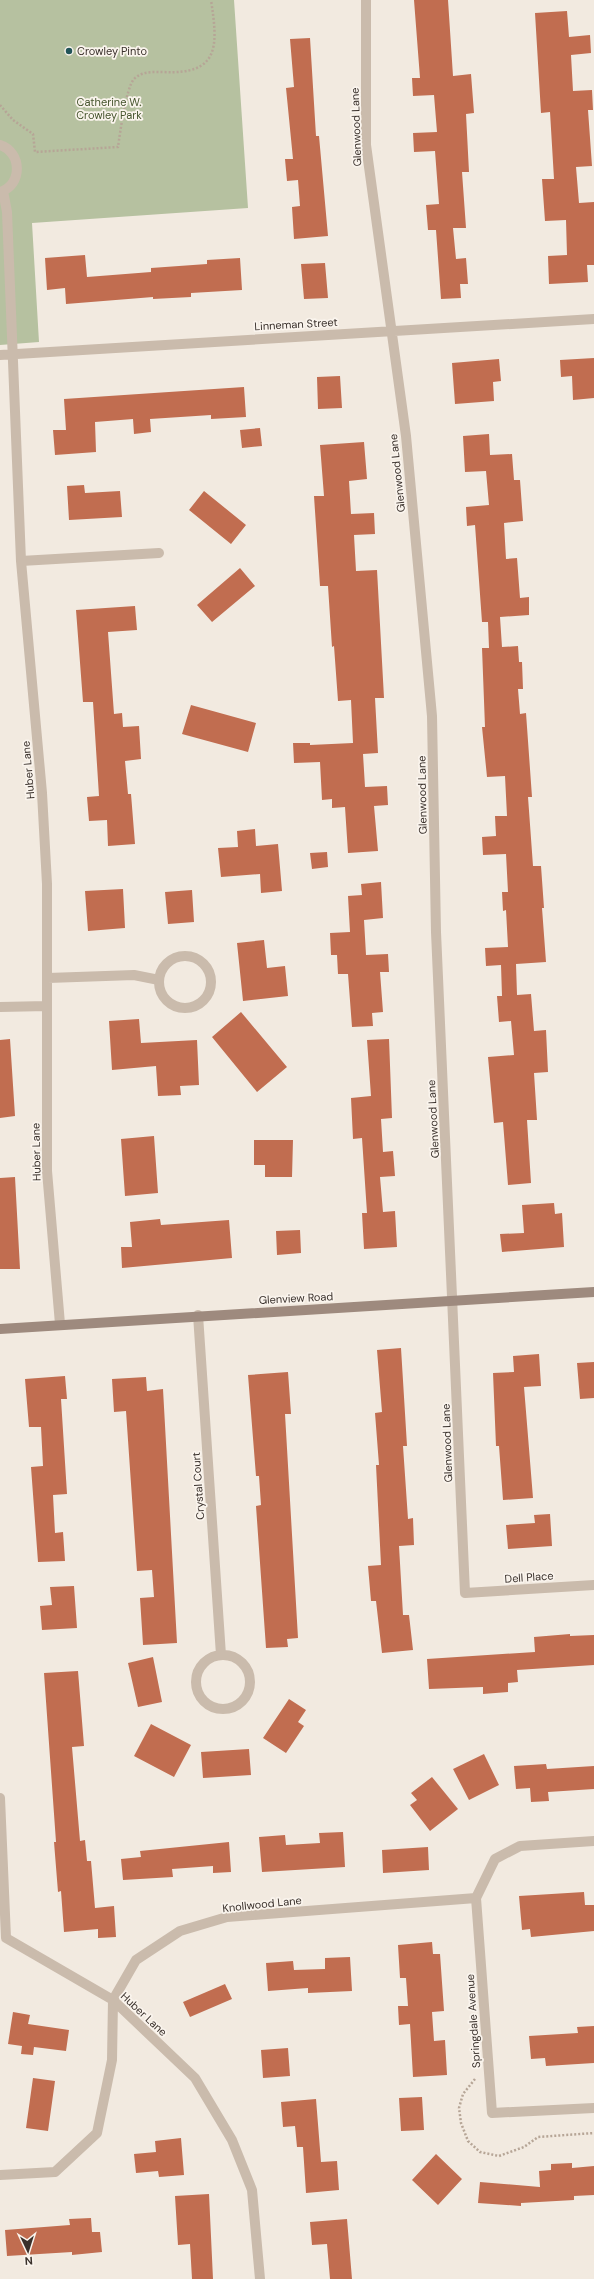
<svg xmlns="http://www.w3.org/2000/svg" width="594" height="2279" viewBox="0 0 594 2279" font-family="'DM Sans',sans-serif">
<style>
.green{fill:#b6c1a0}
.building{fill:#c16d50}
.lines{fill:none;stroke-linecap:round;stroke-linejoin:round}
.path{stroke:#b6a596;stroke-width:2.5;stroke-dasharray:2 2;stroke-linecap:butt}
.minor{stroke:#cabbac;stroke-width:10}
.secondary{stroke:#9e8a7e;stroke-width:10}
.poi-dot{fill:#225459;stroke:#faf4ed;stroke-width:1.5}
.labels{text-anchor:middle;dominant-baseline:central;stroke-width:3.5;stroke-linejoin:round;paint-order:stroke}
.poi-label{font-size:11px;fill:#39302b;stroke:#faf4ed;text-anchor:start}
.park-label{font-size:11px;fill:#47562f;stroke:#faf4ed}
.street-label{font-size:11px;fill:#39302b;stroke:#faf4ed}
</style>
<rect width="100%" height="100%" fill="#f2eae0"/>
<path class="green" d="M0,0H234L248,208L32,223L39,342L0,345Z"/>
<path class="building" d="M414,0H448L453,76L471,74L474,113L466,114L469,172H462L466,228H453L456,259L466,258L468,284H460L461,298L441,299L436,230H428L426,205L439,204L435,151L414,152L413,133L437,132L434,95L413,96L412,78H420Z
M567,11L569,37L590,35L591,53L571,55L573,91L592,90L593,110H588L592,166L576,167L579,203L594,202V265H587L588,282L549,284L548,256L567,255L566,220L545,221L542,179H554L550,112L541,113L535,13Z
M310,38L316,136H319L328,236L294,239L292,207L300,206L298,180L287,181L285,159H293L286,88L294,87L290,39Z
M85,255L87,277L151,272V268L207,264V260L240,258L242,290L191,293V297L153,299V297L66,304L65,288L47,290L45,258Z
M325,263L328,298L304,299L301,264Z
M594,358V398L573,400L572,376L561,377L560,360Z
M499,359L501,381L493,382L494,401L455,404L452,363Z
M340,376L342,408L318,409L317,377Z
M244,387L246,417L211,419V415L150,419L151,432L134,434L133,419L95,422L96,452L55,455L53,430H66L64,399Z
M260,428L262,446L242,448L240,430Z
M489,434L490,455L512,454L514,480H520L523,521L504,523L506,559L517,558L520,598L529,597V615L500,617L502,647L518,646L519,662H522L523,689H518L520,714L526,713L532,797H528L533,866H541L544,908H542L546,962L516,964L517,995L531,994L534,1031L546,1030L548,1072L534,1073L537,1120H527L531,1183L508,1185L503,1122L494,1123L488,1057L514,1055L511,1021L499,1022L497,996H502L501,965L486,966L485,948L508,947L506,910L503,911L502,892H508L506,854L483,855L482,837L496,836L495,816H507L505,776L487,777L482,727H485L482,648H489L488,622H482L475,525L467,526L466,507L489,505L486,471L465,472L463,436Z
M364,442L367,479L349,481L351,514L374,513L375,534L354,535L356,571L377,570L384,698H375L378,753L363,754L365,787L387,786L388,805L374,806L378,851L348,853L345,807L332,808V799L322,800L320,762L294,763L293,743H310V745L353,743L351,700L338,701L334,646L332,647L328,586H320L314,496H324L320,445Z
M84,485L85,493L120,491L122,517L69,520L67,486Z
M204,491L246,525L231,544L189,510Z
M240,568L255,586L212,622L197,605Z
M135,606L137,630L108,632L114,714L122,713L123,727L139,726L141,759L125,761L128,794H131L135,844L108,846L107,820L89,821L87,797L99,796L93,702H83L76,610Z
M191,705L256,723L248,752L182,734Z
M255,829L256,846L278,844L282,891L261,893L260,874L221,877L218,848L238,847L237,831Z
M327,852L328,867L312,869L310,853Z
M381,882L383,918L364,920L366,955L388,954L389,972H380L383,1012L372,1013L373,1026L352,1027L348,974H338L337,955H331L330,933L350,932L348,896L362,895L361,884Z
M123,889L125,928L88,931L85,891Z
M192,890L194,922L168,924L165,892Z
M264,940L267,968L285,966L288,996L243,1001L237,943Z
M241,1012L287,1067L257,1092L212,1037Z
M139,1019L141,1043L197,1040L199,1085L180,1086L181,1095L158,1096L156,1066L112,1070L109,1021Z
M10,1039L15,1116L0,1118V1040Z
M389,1039L392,1118L381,1119L383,1152L393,1151L395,1176L380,1177L383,1212L395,1211L397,1247L364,1249L362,1213H367L362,1138L353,1139L351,1098L371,1096L367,1040Z
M154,1136L158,1193L125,1196L121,1139Z
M254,1140H293L292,1177H265V1165H254Z
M15,1177L20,1269H0V1178Z
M554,1203L555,1214L562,1213L564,1247L502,1252L500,1234L524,1233L522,1205Z
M160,1219L161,1225L229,1220L232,1258L122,1268L121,1247H132L130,1222Z
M300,1230L301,1253L277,1255L276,1231Z
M401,1348L407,1446H403L408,1519L413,1518L414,1545L399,1546L403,1615H409L413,1650L382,1653L376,1601H371L368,1566L381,1565L376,1465H379L375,1413L382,1412L377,1350Z
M539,1354L541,1386L524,1387L533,1498L503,1500L499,1446H496L493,1373L514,1372L513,1356Z
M594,1362V1398L580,1399L577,1363Z
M288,1372L291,1414H285L298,1638L287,1639L288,1647L266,1648L256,1506L261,1505L259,1476H256L248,1375Z
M65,1376L67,1399H61L67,1494L53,1495L55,1533L63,1532L65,1561L38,1562L31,1467L43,1466L41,1427H29L25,1379Z
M146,1377L147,1391L163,1389L177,1643L143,1645L140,1598L154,1597L152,1570L137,1571L126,1411L114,1412L112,1379Z
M550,1514L552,1546L508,1549L506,1525L535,1523L534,1515Z
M74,1586L77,1628L42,1630L40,1606L52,1605L50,1587Z
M570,1634V1636L594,1635V1665L517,1670L518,1682L508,1683V1692L483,1694V1687L429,1689L427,1659L535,1652L534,1637Z
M153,1657L162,1702L138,1707L128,1663Z
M78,1671L84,1746L72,1747L80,1841L85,1840L87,1861H91L95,1908L114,1906L116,1937L98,1938V1929L64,1932L61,1891L58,1892L54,1842H56L44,1673Z
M289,1699L306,1710L298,1722L304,1726L286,1753L263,1738Z
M151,1724L191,1745L174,1777L134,1756Z
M249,1749L251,1775L203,1778L201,1752Z
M484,1754L499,1785L469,1800L453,1769Z
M546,1764L547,1769L594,1766V1789L548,1792L549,1801L531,1802L530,1788L516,1789L514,1766Z
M432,1777L458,1809L430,1831L410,1805L417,1800L411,1793Z
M343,1832L345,1867L262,1872L259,1837L285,1835L286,1845L320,1843L319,1833Z
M229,1842L231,1872L213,1873V1866L172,1869L173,1877L123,1880L121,1859L141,1857L140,1851Z
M428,1847L429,1870L383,1873L382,1850Z
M584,1892L585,1905H594V1931L531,1937L530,1929L522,1930L519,1896Z
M432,1942L433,1954H440L444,2011L432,2012L434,2041L445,2040L447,2075L413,2077L410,2024L399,2025L398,2006H408L406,1978H400L398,1945Z
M350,1957L352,1991L308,1993V1988L268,1991L266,1963L293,1961L294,1970L325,1969V1958Z
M225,1984L232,1999L190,2017L183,2002Z
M13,2012L30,2015L28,2024L69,2030L66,2051L34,2047L33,2055L21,2054L22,2046L8,2044Z
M594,2026V2063L546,2066L545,2058L531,2059L529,2036L578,2033L577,2027Z
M288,2048L290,2076L263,2078L261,2050Z
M33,2078L55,2081L48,2131L26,2128Z
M422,2097L424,2130L401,2131L399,2098Z
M316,2099L321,2162L337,2161L339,2190L306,2193L303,2147H297L295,2126L283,2127L281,2102Z
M181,2138L184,2175L159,2177L158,2171L136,2173L134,2154L156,2152L155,2141Z
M436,2154L462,2179L438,2205L412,2180Z
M572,2163V2168L594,2166V2195L574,2196V2200L521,2203V2206L478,2203L480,2182L540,2187L539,2171L551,2170V2164Z
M209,2194L213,2279H192L190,2244L178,2245L175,2196Z
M91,2218L92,2232H100L102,2252L72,2255V2252L7,2256L5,2230L70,2225L69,2219Z
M347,2219L352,2279H330L327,2244L312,2245L310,2222Z"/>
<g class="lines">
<path class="path" d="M0,105L13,120L33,134L35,152L118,147C120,133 126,88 134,79C142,71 153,72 163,72C220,75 218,46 211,0
M475,2079L463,2094L459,2108L461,2123L468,2141L480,2152L499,2156L524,2147L538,2137L594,2133"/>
<path class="minor" d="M366,0V145L406,436L432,716L436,932L465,1593L594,1585
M0,145C22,152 23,185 0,192
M3,191L7,212L21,561L42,793L47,884V1171L60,1324
M0,355L594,319
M21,561L159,553
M159 982a26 26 0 1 1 52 0a26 26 0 1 1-52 0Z
M48,978L134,975L159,980
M0,1007L47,1006
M198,1315L221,1655
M196 1682a27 27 0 1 1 54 0a27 27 0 1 1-54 0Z
M0,1798L6,1938L113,2000L195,2078L232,2140L252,2190L260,2279
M594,1841L520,1846L495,1859L476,1898L492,2113L594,2108
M0,2175L55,2172L97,2133L112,2060L113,2000L136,1960L180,1931L227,1917L476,1898"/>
<path class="secondary" d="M0,1329L594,1292"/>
</g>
<circle class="poi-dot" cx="69" cy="51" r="4"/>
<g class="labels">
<g class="poi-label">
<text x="77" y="51">Crowley Pinto</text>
</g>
<g class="park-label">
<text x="109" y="102">Catherine W.<tspan x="109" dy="13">Crowley Park</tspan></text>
</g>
<g class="street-label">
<text transform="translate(356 127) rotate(-92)">Glenwood Lane</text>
<text transform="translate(296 324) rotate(-3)">Linneman Street</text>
<text transform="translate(397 473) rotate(-96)">Glenwood Lane</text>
<text transform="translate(28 770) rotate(-95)">Huber Lane</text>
<text transform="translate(422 795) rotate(-91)">Glenwood Lane</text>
<text transform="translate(433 1119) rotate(-93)">Glenwood Lane</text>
<text transform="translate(36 1152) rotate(-91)">Huber Lane</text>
<text transform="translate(296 1298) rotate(-3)">Glenview Road</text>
<text transform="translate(447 1443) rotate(-92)">Glenwood Lane</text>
<text transform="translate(198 1486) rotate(-94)">Crystal Court</text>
<text transform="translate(529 1577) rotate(-4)">Dell Place</text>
<text transform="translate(262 1904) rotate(-6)">Knollwood Lane</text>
<text transform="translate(144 2014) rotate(43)">Huber Lane</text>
<text transform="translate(473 2021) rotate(-94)">Springdale Avenue</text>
</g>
</g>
<g transform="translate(28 2251) rotate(176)" stroke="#faf4ed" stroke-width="3" paint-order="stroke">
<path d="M0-3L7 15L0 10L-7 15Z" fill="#39302b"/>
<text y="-6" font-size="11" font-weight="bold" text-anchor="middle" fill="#39302b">N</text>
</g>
</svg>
